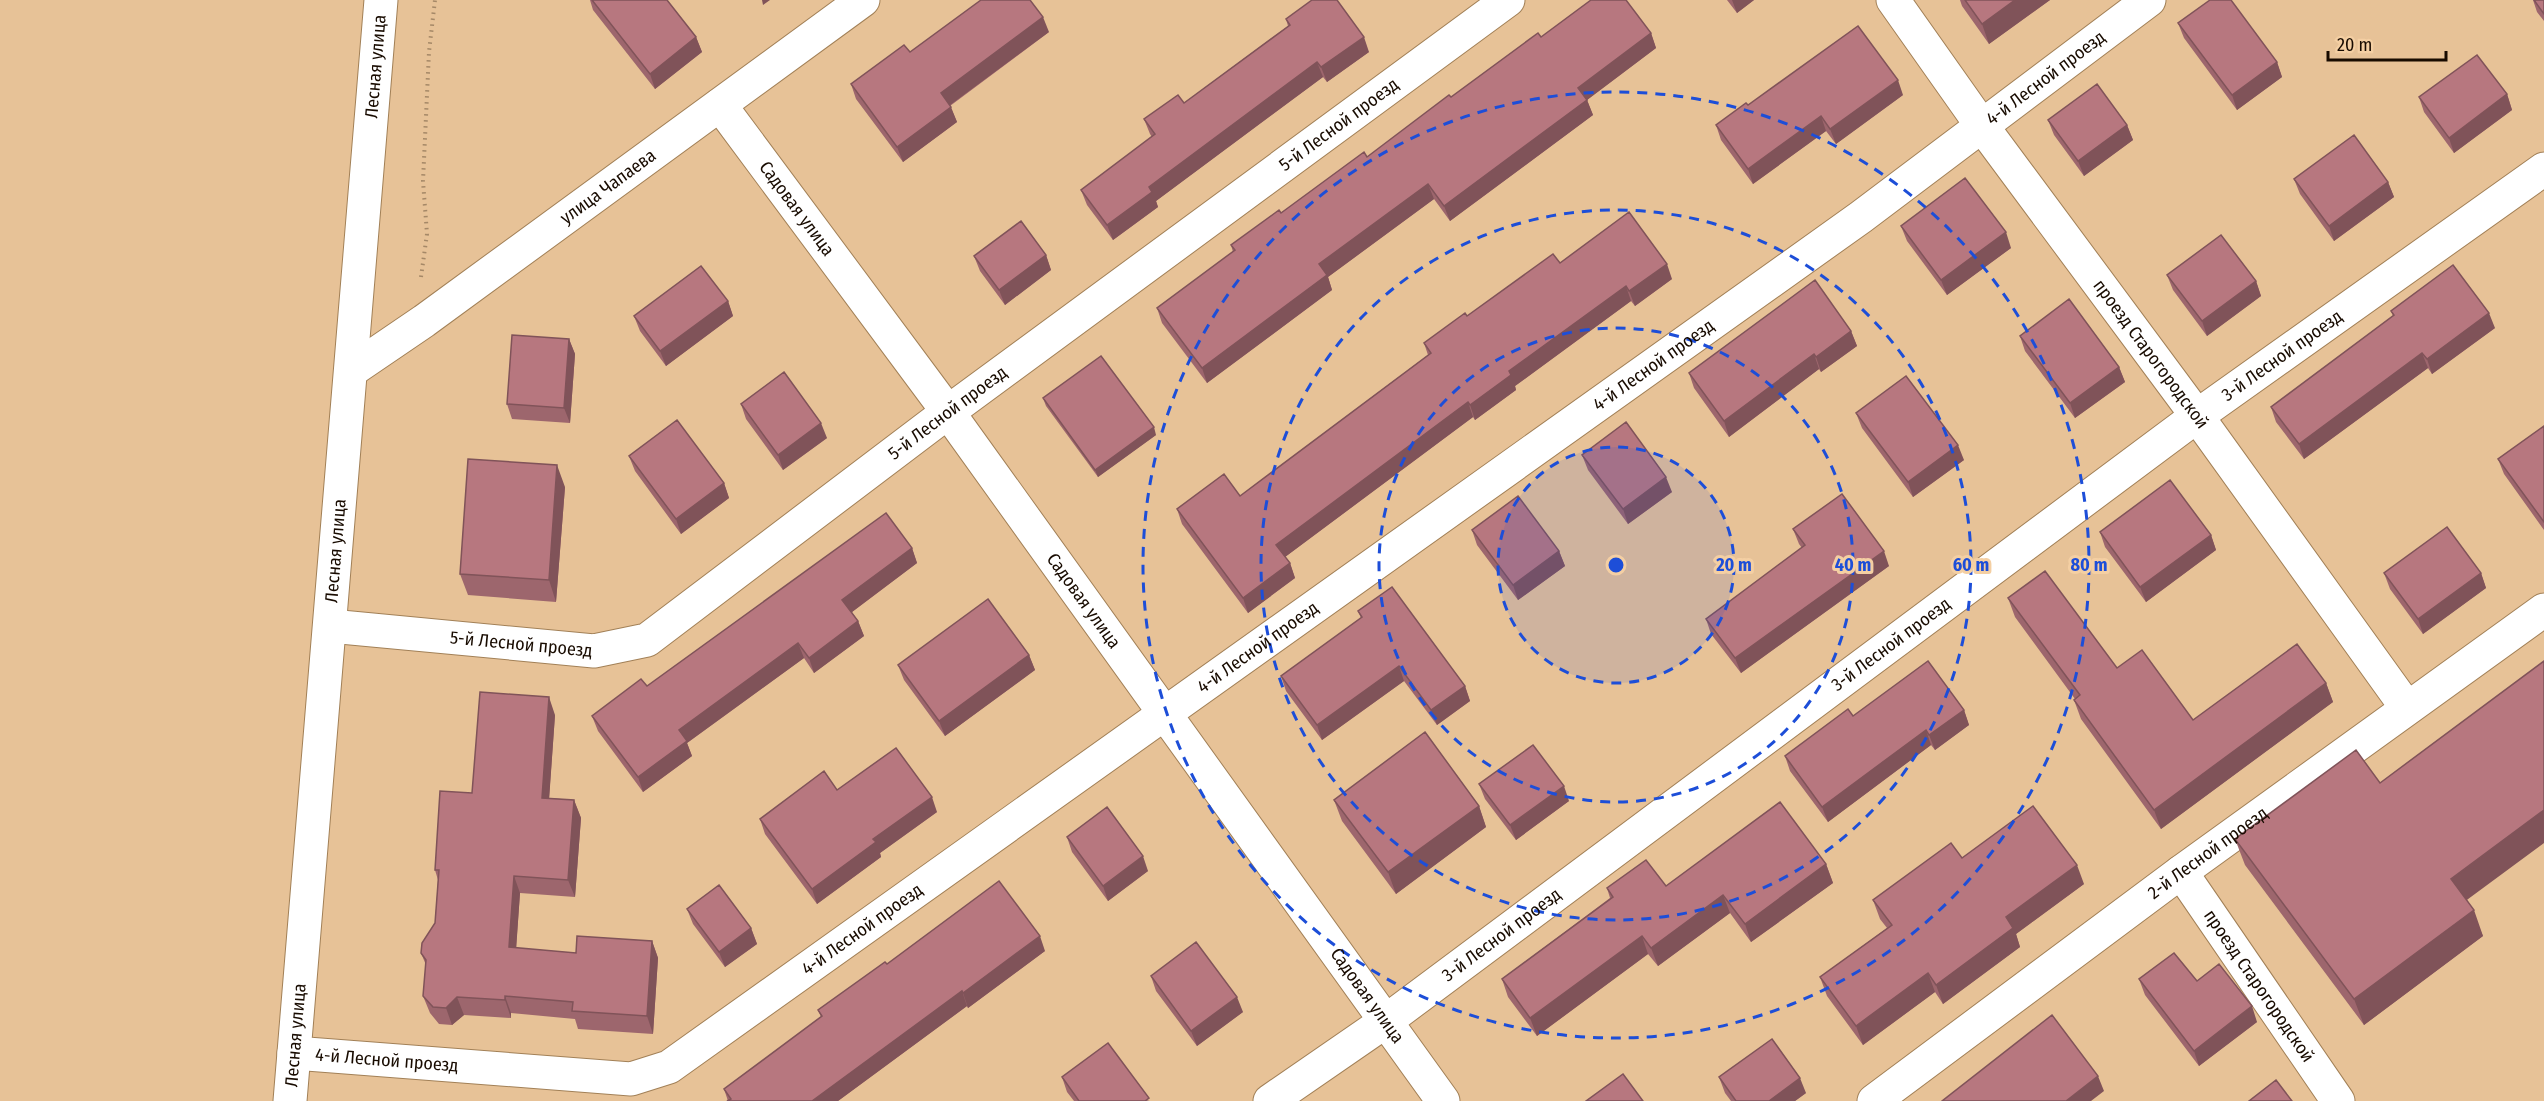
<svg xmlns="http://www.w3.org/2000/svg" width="2544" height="1101" viewBox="0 0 2544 1101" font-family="'Fira Sans Condensed',sans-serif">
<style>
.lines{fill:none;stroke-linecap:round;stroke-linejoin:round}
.minor-casing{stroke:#a28057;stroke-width:35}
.major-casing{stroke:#a28057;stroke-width:35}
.path{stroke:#a58867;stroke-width:4;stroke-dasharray:1.5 4.5;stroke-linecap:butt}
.minor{stroke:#fff;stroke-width:33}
.major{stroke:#fff;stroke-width:33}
.wall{fill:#9d666d}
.shaded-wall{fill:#805359}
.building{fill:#b7777f;stroke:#805359;stroke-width:1.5}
.ring{fill:none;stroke:#1d4ed8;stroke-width:3;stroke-dasharray:10 8}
.labels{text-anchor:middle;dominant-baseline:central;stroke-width:6;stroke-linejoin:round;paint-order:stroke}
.street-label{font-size:18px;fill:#180b00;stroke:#f4cfa3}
.centre{fill:#1d4ed8;stroke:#f4cfa3;stroke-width:3}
.ring-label{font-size:18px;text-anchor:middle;font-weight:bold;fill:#1d4ed8;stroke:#f4cfa3;stroke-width:6;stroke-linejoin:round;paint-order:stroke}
</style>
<rect width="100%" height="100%" fill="#e7c297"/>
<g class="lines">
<g class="minor-casing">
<g id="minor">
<path id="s1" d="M1893,0L1982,126L2197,416L2407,708"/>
<path id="s2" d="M720,105L948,412L1443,1101"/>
<path id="s3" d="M352,370L424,321L863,0"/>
<path id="s4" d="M330,626L594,651L647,640L948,412L1508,0"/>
<path id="s5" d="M2181,872L2338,1101"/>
<path id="s6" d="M294,1053L631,1079L669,1067L1861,217L2149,0"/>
<path id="s7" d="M1270,1101L1386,1021L2197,416L2544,169"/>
<path id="s8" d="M1874,1101L2181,872L2544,610"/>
</g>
</g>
<g class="major-casing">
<g id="major">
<path id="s9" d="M290,1101L381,0"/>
</g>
</g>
<path class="path" d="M421,277L427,234L423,181L429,52L435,0"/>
<use href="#minor" class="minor"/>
<use href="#major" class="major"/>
</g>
<path class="wall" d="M590,0H667L696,37L702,52L655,89L593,10Z
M1727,0H1754L1737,13Z
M1960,0H2050L1989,44L1962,6Z
M2533,0H2544V21L2537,12Z
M1286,19L1369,52L1327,82L1323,77L1156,201L1158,207L1113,240L1087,205L1081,190L1152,137L1150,134L1144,119L1184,103L1288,26Z
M2178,23L2277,62L2282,77L2237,110L2184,38Z
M1049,32L950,106L957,122L903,162L856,99L851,84L910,52Z
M1651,33L1656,48L1587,100L1593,115L1450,221L1434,199L1328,277L1332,290L1207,383L1162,323L1157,308L1233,252L1231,245L1367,157L1451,97Z
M2507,94L2512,110L2454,153L2424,112L2419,97Z
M1903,95L1836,144L1826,131L1753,184L1721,140L1716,125L1748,105Z
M2048,120L2127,125L2133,140L2084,176L2054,135Z
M2294,179L2388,182L2394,197L2334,241L2300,194Z
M1901,226L2011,248L1947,295L1907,241Z
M1046,255L1051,270L1005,305L980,271L974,256Z
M1560,263L1672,279L1635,306L1631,301L1515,386L1516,390L1475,420L1473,417L1285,557L1290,563L1295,578L1248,613L1182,524L1177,509L1240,496L1428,355L1424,343L1467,316Z
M2167,275L2256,281L2261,296L2207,336L2173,290Z
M728,301L733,316L666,366L640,331L634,316Z
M2391,311L2495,328L2432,374L2428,368L2304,459L2276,422L2271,407L2393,316Z
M1851,331L1857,346L1821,372L1819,369L1729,437L1694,388L1689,373Z
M2020,336L2119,367L2125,382L2075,418L2025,351Z
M569,339L575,354L570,423L512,419L507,404Z
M1043,398L1156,435L1098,477L1046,406Z
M741,404L827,438L783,470L746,419Z
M1856,413L1964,460L1913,497L1862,428Z
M2544,426V530L2504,474L2498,459Z
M1582,455L1672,492L1628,524L1588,470Z
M629,456L724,483L729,498L681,534L635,471Z
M565,487L556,602L468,595L460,574Z
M1793,529L1889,566L1741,673L1711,634L1706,619L1802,548L1799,544Z
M1472,530L1559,551L1565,566L1518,600L1477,545Z
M2100,532L2211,535L2216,550L2146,602L2105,547Z
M912,548L917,563L852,612L858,621L864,636L814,673L804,658L687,743L692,756L643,792L598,731L592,716Z
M2384,573H2481L2486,588L2423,634L2390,589Z
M2008,598L2117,668L2193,720L2326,683L2333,702L2161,829L2081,719L2074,700L2075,699L2015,617Z
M1358,611L1465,686L1470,701L1437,725L1404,681L1322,740L1286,691L1281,676L1361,618Z
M1029,655L1035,670L945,736L904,680L898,665Z
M1964,710L1969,725L1935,750L1931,745L1828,822L1790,771L1785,756Z
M555,715L549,798L574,800L581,818L575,897L520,893L516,948L576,953L652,941L658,958L653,1034L578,1029L575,1019L511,1013V1018L464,1015L452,1025L439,1024L430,1013L423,996L426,965L421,953L435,923L438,880L435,870L472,793Z
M1479,784L1569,801L1516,840L1485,799Z
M837,790L937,812L880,853L881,857L817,904L765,834L760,819Z
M1334,800L1479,806L1486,827L1396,894L1342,821Z
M1067,837L1148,871L1108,901L1072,852Z
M2235,839L2467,900L2483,936L2364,1025L2245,865Z
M1962,858L2084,884L2016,934L2020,947L1943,1004L1935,992L1863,1045L1827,996L1820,977L1887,928L1880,919L1873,900Z
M1826,864L1833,883L1751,942L1730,913L1658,966L1648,954L1537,1036L1508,997L1502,979L1610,898L1607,888L1666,886Z
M687,909L751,928L757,944L725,967L693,924Z
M1045,951L968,1008L967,1006L838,1101H727H728L724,1089L821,1017L818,1010L887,964Z
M1151,976L1243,1012L1197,1046L1156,991Z
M2139,979L2197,981L2257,1022L2199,1066L2145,995Z
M1062,1077L1150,1101H1074L1067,1092Z
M1719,1077L1806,1093L1795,1101H1731L1725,1093Z"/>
<path class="shaded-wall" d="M762,0H770L763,5Z
M1732,0H1754L1737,13Z
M2015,0H2050L1989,44L1982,24Z
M1043,17L1049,32L946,108L941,93Z
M1651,33L1656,48L1587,100L1593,115L1450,221L1444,206L1578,88Z
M696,37L702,52L655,89L650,74Z
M1364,37L1369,52L1327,82L1321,67Z
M1317,62L1323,77L1156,201L1158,207L1113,240L1107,225L1149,187Z
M2277,62L2282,77L2237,110L2232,95Z
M1898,80L1903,95L1836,144L1830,129Z
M2507,94L2512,110L2454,153L2449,138Z
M951,107L957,122L903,162L897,147Z
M1821,116L1826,131L1753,184L1748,169Z
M2127,125L2133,140L2084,176L2078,161Z
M2388,182L2394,197L2334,241L2329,226Z
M1428,184L1434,199L1328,277L1332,290L1207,383L1202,368L1319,264Z
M2006,232L2011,248L1947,295L1941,280Z
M1046,255L1051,270L1005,305L999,290Z
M1667,264L1672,279L1635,306L1629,291Z
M2256,281L2261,296L2207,336L2202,321Z
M1626,286L1631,301L1515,386L1516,390L1475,420L1470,405L1509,371Z
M728,301L733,316L666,366L660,351Z
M2489,313L2495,328L2432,374L2427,359Z
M1851,331L1857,346L1821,372L1816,357Z
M569,339L575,354L570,423L564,408Z
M2422,353L2428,368L2304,459L2299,444Z
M1814,354L1819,369L1729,437L1724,421Z
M2119,367L2125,382L2075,418L2070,403Z
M1468,402L1473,417L1281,560L1276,545Z
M821,423L827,438L783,470L778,455Z
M1154,427L1156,435L1098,477L1095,470Z
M1958,445L1964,460L1913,497L1908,482Z
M557,465L565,487L556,602L549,580Z
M1666,477L1672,492L1628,524L1623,509Z
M724,483L729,498L681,534L676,519Z
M2211,535L2216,550L2146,602L2140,587Z
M912,548L917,563L848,615L842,600Z
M1559,551L1565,566L1518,600L1513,585Z
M1884,551L1889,566L1741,673L1735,658Z
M1290,563L1295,578L1248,613L1243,598Z
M2481,573L2486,588L2423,634L2418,619Z
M858,621L864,636L814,673L809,658Z
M798,643L804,658L687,743L692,756L643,792L638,777L679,730Z
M1029,655L1035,670L945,736L939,721Z
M1399,666L1404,681L1322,740L1317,725Z
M2326,683L2333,702L2161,829L2154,810Z
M1465,686L1470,701L1437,725L1431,710Z
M549,697L555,715L548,815L542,798Z
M1964,710L1969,725L1935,750L1929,735Z
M1926,730L1931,745L1828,822L1822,807Z
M1564,786L1569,801L1516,840L1510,825Z
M932,797L937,812L880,853L881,857L817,904L812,889L873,839Z
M574,800L581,818L575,897L568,880Z
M1479,806L1486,827L1396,894L1388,872Z
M2544,810V843L2460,905L2451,879Z
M1143,856L1148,871L1108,901L1103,886Z
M1826,864L1833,883L1751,942L1745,924Z
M2077,865L2084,884L2016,934L2020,947L1943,1004L1936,985L2006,917Z
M514,876L520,893L515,965L509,947Z
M1723,895L1730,913L1658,966L1651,948Z
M2474,910L2483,936L2364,1025L2354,999Z
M751,928L757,944L725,967L719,952Z
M1040,936L1045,951L968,1008L963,993Z
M1642,936L1648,954L1537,1036L1530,1018Z
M652,941L658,958L653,1034L647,1016Z
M1928,973L1935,992L1863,1045L1856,1026Z
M962,991L967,1006L838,1101H812Z
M505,996L511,1013V1018L505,1000Z
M457,997L464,1015L452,1025L446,1008Z
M1237,997L1243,1012L1197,1046L1191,1031Z
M2252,1006L2257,1022L2199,1066L2194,1051Z
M2098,1076L2104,1091L2091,1101H2066Z
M1800,1078L1806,1093L1795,1101H1769Z"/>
<path class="building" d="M592,0H667L696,37L650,74Z
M981,0H1030L1043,17L941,93L951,107L897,147L851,84L904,45L910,52Z
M1312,0H1337L1364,37L1321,67L1317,62L1149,187L1152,192L1107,225L1081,190L1155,134L1144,119L1178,95L1184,103L1290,25L1286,19Z
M1591,0H1626L1651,33L1578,88L1587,100L1444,206L1428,184L1319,264L1327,275L1202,368L1157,308L1235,250L1231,245L1279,210L1281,213L1364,152L1367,157L1449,95L1451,97L1538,33L1541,37Z
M1965,0H2015L1982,24Z
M2210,0H2231L2277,62L2232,95L2178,23Z
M2534,0H2544V14Z
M1858,26L1898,80L1830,129L1821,116L1748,169L1716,125L1746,103L1748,105Z
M2477,55L2507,94L2449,138L2419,97Z
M2097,84L2127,125L2078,161L2048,120Z
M2354,135L2388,182L2329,226L2294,179Z
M1965,178L2006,232L1941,280L1901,226Z
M1629,212L1667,264L1629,291L1626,286L1509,371L1511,375L1470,405L1468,402L1276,545L1290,563L1243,598L1177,509L1224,474L1240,496L1431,353L1424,343L1465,313L1467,316L1553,254L1560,263Z
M1021,221L1046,255L999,290L974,256Z
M2221,235L2256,281L2202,321L2167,275Z
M2453,265L2489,313L2427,359L2422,353L2299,444L2271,407L2394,315L2391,311Z
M701,266L728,301L660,351L634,316Z
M1815,280L1851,331L1816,357L1814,354L1724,421L1689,373Z
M2069,299L2119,367L2070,403L2020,336Z
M512,335L569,339L564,408L507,404Z
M1101,356L1154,427L1095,470L1043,398Z
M784,372L821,423L778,455L741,404Z
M1906,376L1958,445L1908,482L1856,413Z
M677,420L724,483L676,519L629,456Z
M1626,422L1666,477L1623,509L1582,455Z
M2544,426V522L2498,459Z
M468,459L557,465L549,580L460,574Z
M2170,480L2211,535L2140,587L2100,532Z
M1842,494L1884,551L1735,658L1706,619L1805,545L1793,529Z
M1518,496L1559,551L1513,585L1472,530Z
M886,513L912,548L842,600L858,621L809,658L798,643L679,730L687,741L638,777L592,716L641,679L647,686Z
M2447,527L2481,573L2418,619L2384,573Z
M2045,571L2117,668L2142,650L2193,720L2297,644L2326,683L2154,810L2074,700L2080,695L2008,598Z
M1392,587L1465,686L1431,710L1399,666L1317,725L1281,676L1362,617L1358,611Z
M988,599L1029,655L939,721L898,665Z
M1928,661L1964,710L1929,735L1926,730L1822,807L1785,756L1848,709L1853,716Z
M2544,661V810L2451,879L2474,910L2354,999L2235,839L2356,750L2380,783Z
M480,692L549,697L542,798L574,800L568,880L514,876L509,947L576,953L577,936L652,941L647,1016L572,1011L573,1002L505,996V1000L457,997L446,1008L433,1007L423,996L426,960L421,953L422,943L435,923L439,870H435L440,791L472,793Z
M1425,732L1479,806L1388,872L1334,800Z
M1533,745L1564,786L1510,825L1479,784Z
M896,748L932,797L873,839L876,842L812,889L760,819L824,771L837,790Z
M1780,802L1826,864L1745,924L1723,895L1651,948L1642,936L1530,1018L1502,979L1613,897L1607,888L1646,860L1666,886Z
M2033,806L2077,865L2006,917L2013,928L1936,985L1928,973L1856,1026L1820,977L1892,925L1873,900L1951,843L1962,858Z
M1107,807L1143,856L1103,886L1067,837Z
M999,881L1040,936L963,993L962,991L812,1101H727L731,1099L724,1089L822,1016L818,1010L885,962L887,964Z
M719,885L751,928L719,952L687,909Z
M1196,942L1237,997L1191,1031L1151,976Z
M2174,953L2197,981L2219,964L2252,1006L2194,1051L2139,979Z
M2052,1015L2098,1076L2066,1101H1942Z
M1772,1039L1800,1078L1769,1101H1736L1719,1077Z
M1108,1043L1149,1098L1145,1101H1079L1062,1077Z
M1623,1074L1643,1101H1586Z
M2276,1080L2292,1101H2249Z"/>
<circle cx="1616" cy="565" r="118" fill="#1d4ed8" fill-opacity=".12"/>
<g class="ring">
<circle cx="1616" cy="565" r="118"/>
<circle cx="1616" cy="565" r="237"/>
<circle cx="1616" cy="565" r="355"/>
<circle cx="1616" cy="565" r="473"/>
</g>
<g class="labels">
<g class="street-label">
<text stroke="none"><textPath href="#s9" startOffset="1038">Лесная улица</textPath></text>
<text stroke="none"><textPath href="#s6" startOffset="2073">4-й Лесной проезд</textPath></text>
<text stroke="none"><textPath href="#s4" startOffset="1182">5-й Лесной проезд</textPath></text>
<text stroke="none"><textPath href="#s3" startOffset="315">улица Чапаева</textPath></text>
<text stroke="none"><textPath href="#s2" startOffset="129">Садовая улица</textPath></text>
<text stroke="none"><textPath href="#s1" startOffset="438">проезд Старогородской</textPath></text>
<text stroke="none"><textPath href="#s7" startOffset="1257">3-й Лесной проезд</textPath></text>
<text stroke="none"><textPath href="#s6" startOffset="1587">4-й Лесной проезд</textPath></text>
<text stroke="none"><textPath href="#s4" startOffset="696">5-й Лесной проезд</textPath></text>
<text stroke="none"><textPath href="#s9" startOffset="552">Лесная улица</textPath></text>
<text stroke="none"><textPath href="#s2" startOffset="615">Садовая улица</textPath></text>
<text stroke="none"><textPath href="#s4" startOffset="192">5-й Лесной проезд</textPath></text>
<text stroke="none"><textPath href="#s7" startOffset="771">3-й Лесной проезд</textPath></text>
<text stroke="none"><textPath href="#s6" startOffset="1101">4-й Лесной проезд</textPath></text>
<text stroke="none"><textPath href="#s8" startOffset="416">2-й Лесной проезд</textPath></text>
<text stroke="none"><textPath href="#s6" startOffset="615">4-й Лесной проезд</textPath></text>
<text stroke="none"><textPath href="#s7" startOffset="285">3-й Лесной проезд</textPath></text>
<text stroke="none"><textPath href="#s5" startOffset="138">проезд Старогородской</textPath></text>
<text stroke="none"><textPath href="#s2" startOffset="1101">Садовая улица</textPath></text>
<text stroke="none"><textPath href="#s9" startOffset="66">Лесная улица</textPath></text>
<text stroke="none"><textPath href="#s6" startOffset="93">4-й Лесной проезд</textPath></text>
</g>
</g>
<circle cx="1616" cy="565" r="9" class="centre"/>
<g class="ring-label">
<text x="1734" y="571">20 m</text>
<text x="1853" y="571">40 m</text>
<text x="1971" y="571">60 m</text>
<text x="2089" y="571">80 m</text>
</g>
<path d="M2328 51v9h118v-9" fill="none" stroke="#180b00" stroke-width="3"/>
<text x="2337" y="51" font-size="18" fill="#180b00" stroke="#f4cfa3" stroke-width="4.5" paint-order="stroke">20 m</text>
</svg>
